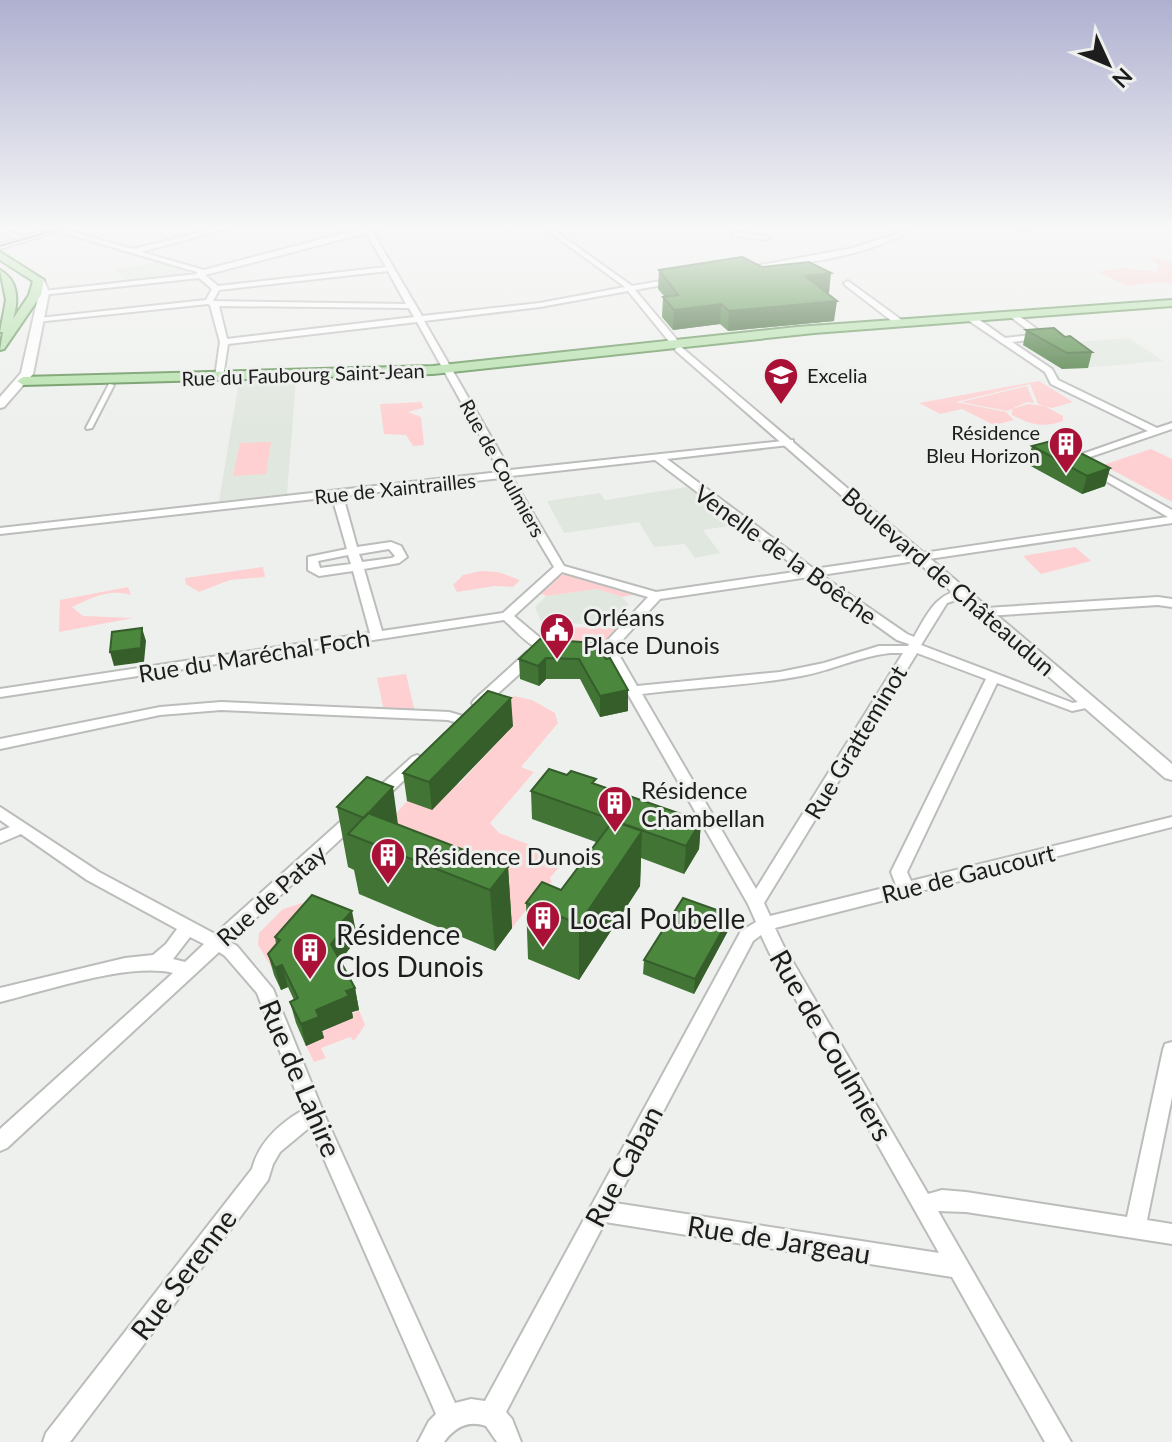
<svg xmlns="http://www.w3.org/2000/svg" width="1172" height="1442" viewBox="0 0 1172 1442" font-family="Lato,sans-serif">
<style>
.built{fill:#e0e7de}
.green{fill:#fed0d1}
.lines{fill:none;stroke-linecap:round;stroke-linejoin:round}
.pedestrian-casing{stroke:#bbbdba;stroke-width:4}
.minor-casing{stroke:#bbbdba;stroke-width:4}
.tertiary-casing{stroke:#bbbdba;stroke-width:4}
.secondary-casing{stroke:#bbbdba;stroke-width:4}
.primary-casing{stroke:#5b8d4f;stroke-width:4}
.pedestrian{fill:#fff;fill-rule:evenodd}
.minor{fill:#fff;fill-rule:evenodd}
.tertiary{fill:#fff;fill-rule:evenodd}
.secondary{fill:#fff;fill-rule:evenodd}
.primary{fill:#b1dfa6;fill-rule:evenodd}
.tram{stroke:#585958;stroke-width:2}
.wall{fill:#417435}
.shaded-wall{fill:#355e2b}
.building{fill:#4c873e;stroke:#355e2b;stroke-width:2}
.labels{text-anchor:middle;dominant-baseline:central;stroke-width:6;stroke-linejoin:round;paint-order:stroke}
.far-street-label{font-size:20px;fill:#1d1d1d;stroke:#eef0ed}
.far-poi-label{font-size:20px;fill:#1d1d1d;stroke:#eef0ed;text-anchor:start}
.street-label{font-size:24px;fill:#1d1d1d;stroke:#eef0ed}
.poi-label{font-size:24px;fill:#1d1d1d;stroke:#eef0ed;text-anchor:start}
.near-poi-label{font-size:28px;fill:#1d1d1d;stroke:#eef0ed;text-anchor:start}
.near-street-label{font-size:28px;fill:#1d1d1d;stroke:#eef0ed}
</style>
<rect width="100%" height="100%" fill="#eef0ed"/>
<path class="built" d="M158,262L192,272L127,281L116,269Z
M1129,338L1163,361L1071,369L1033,345Z
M296,380L287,494L219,501L239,381Z
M687,487L715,508L730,526L703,530L720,553L695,558L685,544L654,547L639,522L564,533L547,501L600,493L605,500Z
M597,589L622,597L629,605L609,626L541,621L535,607L546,596Z"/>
<path class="green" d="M1155,257L1172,263V284L1158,282L1127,286L1097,272L1121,268L1154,272L1160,266L1150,259Z
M1039,381L1073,402L1052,408L1038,404L1030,384L956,402L1006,412L1014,420L994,425L962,409L940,414L919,403Z
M1027,386L1034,403L1027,402L1007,411L961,402Z
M421,402L423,408L408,412L421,417L424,445L413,446L406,435L384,434L380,404Z
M1028,404L1045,406L1063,416V421C1042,428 1031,425 1012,415V409Z
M271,442L266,474L233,476L240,443Z
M1151,449L1172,459V502L1103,465Z
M1075,547L1091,561L1041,574L1023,556Z
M263,567L265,577L230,580L199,592L186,584L185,578Z
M481,571L498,572L520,580L513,587L495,586L457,592L453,585L463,575Z
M568,574L637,594L622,597L597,589L546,596L540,593L559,576Z
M128,587L131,595C111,588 90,598 72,607L83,616L133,618L59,632L60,600Z
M621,626L602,643L545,642L534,633C546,633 550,640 561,627L609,628Z
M406,674L415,712L384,711L377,678Z
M514,696L532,700L555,713L558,723L521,767L534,772L490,823L499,833L566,859L550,878L552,883L546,884L512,928L378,873L376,837L407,801L460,783L512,726L490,718Z
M302,903L366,931L351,948L345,946L355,932L272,968L258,945L259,933L283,909Z
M359,1010L365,1025L354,1041L350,1037L321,1048L326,1058L314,1062L306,1046L324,1038L321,1032Z"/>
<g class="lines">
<g class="pedestrian-casing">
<path id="pedestrian" d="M109,384L114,385L92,428L87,429L86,428Z"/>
</g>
<g class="minor-casing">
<path id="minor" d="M0,228L21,236L22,237L19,239L0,232Z
M59,228L133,249L219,228H229L141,252L204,270L364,228H379L372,231L422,316L540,303L625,287L544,228H551L632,286L678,278V282L635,290L678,341L679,343L675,346L672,345L628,291L540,307L424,321L510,470L793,440V444L789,445L667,459L814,569L1168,517L1068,459L1148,431L1051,384L1045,372L968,320V316H974L1005,338L1031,335L1032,333L1008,315L1015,313L1041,332L1037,339L1012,342L1052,369L1058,380L1157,428L1172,423V429L1081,460L1172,510V523L821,575L907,634L914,637C927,614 938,589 968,590L970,593L968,596L947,603L921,645L1073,703L1090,699L1097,703L1095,706L1072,711L997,683L907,872L911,881L1172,817V827L775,928L783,945L928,1194L942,1190L966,1192L1127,1217L1163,1050L1165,1044L1172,1042V1097L1147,1220L1172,1224V1244L966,1212L938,1211L1071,1442H1045L952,1277L605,1222L506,1412L512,1419L521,1442H497L486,1426C468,1420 455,1427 444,1442H418L429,1421L436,1414L310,1127L280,1152L273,1164L268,1180L70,1442H43L46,1433L252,1169C259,1142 279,1124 303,1110L257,993L225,956L219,952L7,1148L0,1151V1129L173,973C129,962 46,991 0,1002V988L125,958L153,955L166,944L177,929L87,880L21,834L0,843V831L10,827L0,820V807L99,872L215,934L350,813H360L363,817L360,821L230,942L237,946L273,989L324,1114L455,1403L471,1399L485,1401L741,931L756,922L748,904L604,652L594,651L593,648L594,645L604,644L648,597L562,572L514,616L545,642L559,644L560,647C540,661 519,633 504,620L0,697V689L370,633L353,571L319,576L308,570V557L347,549L332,497L0,534V528L500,472L417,322L228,344L223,377L219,380L215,377L220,342L210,305L208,304L36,322V318H39L206,300L212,289L199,278L41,295V291H44L197,274V272L57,231ZM366,233L386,267L218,286L205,275ZM388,271L406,304L213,301L219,290ZM219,306L409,308L414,317L227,339ZM655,460L801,571L656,592L564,566L511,476ZM501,478L554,567L503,613L382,631L364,569L399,563L407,557L401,546L391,542L357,547L343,496ZM389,549L395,556L392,558L362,562L359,554ZM348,555L351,564L320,568L318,561ZM809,577L897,640L909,644L908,646H879L824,663L780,672L637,686L615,648L660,599ZM890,653H903L756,889L642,694C694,687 748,686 801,676C831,671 859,656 890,653ZM917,653L986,679L891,872L896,885L770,916L764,903ZM761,935L769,952L939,1253L615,1203L753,941ZM190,937L204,944L185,962L173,959Z
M904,228H912C874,257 791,265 743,271L739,269L853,248L893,235Z
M734,232L766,236L769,238L766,240L732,235Z
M848,281L903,321V325H897L845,285L844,283Z
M1158,597L1172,599V607L1158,605L986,616L980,612L986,608Z
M532,651L539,655L537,658L484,706H474L472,703L474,700L527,652Z
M221,702L449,712L466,717L468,720L461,724L448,720L221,710L160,715L0,749V739L160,707Z
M417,755L422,757L424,760L422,763L381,802H371L368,798L371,794L412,757Z"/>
</g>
<g class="tertiary-casing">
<path id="tertiary" d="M55,228H67L0,249V244Z"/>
</g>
<g class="secondary-casing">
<path id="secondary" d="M39,277L44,280L49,293L33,374L4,407L0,408V397L21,373L39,293L34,280Z
M680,346L1172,764V780L1165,778L676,351L675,349Z"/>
</g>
<g class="primary-casing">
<path id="primary" d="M0,252L44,280L41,295L4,349L0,350L3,332H0L6,300L0,270C18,280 19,300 13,319L29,295L33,281L0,260Z
M1172,300V306L814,333L433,374L23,385L17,381L23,377L433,366L797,327Z"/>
</g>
<use href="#pedestrian" class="pedestrian"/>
<use href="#minor" class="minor"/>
<use href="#tertiary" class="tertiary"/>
<use href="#secondary" class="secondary"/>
<use href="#primary" class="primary"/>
<path class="tram" d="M0,246L62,228"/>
</g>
<path class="wall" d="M762,267L829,293H827L834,321L728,331L720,324L673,330L662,317L663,297L664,296L658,289L659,270Z
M1026,330L1065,337L1092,352L1088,368L1062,369L1023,345Z
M1032,446L1110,468L1105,486L1082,494L1027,464Z
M595,643L628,711L600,717L580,679H546L539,686L520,679L519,659Z
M513,726L432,810L407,801L403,773Z
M596,784L701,821L699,849L684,874L641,858L640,886L579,980L528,959L526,903L561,890L596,842L532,819L531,791Z
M337,807L398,825L508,867L512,928L495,951L359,894L354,870L348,867Z
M731,915L729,929L694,994L643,974L644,960Z
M356,932L348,942L350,948L340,960L355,988L359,1010L352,1012L353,1018L322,1031L324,1038L306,1046L296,1023L290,1002L294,1000L288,987L281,990L274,975L268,954L276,944L275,937Z"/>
<path class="shaded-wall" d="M1019,228H1036L1019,231Z
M831,273L829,293L803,295L805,276Z
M837,301L834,321L728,331L729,311Z
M721,304L720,324L673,330L674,310Z
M1110,468L1105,486L1082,494L1087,476Z
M142,628L146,641L144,662L114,666L110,652Z
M546,658V679L539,686L538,666Z
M628,690V711L600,717V696Z
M511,698L513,726L432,810L429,782Z
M393,787L401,847L364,818Z
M701,821L699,849L684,874L686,846Z
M642,831L640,886L579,980V924Z
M508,867L512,928L495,951L490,890Z
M352,911L356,932L348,942L350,948L336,966L331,944L340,924Z
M731,915L729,929L694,994L695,979Z
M282,965L288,987L281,990L275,968Z
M355,988L359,1010L352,1012L353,1018L322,1031L324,1038L306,1046L301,1024L316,1010L346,991Z"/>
<path class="building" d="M742,257L762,267L809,262L831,273L805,276L837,301L729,311L721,304L674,310L663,297L678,295L659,270Z
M1054,328L1065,337L1070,336L1092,352L1067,353L1026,330Z
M1055,440L1110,468L1087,476L1032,446Z
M142,628L141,648L110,652L112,632Z
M540,639L595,643L606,659L610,658L628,690L600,696L579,659L546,658L538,666L519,659Z
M488,691L511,698L429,782L403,773Z
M549,769L567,775L571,771L596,779L592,783L701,821L686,846L531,791Z
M367,777L393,787L364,818L337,807Z
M368,813L508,867L490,890L348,834Z
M613,821L642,831L579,924L526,903L542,882L561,890Z
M312,895L352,911L340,924L345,926L331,944L355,988L346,991L349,996L316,1010L319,1017L301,1024L290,1002L298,998L282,965L275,968L268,954L280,940L275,937Z
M683,898L731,915L695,979L644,960Z"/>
<linearGradient id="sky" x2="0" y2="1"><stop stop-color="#afb0d0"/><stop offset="0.53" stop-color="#f7f8f7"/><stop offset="1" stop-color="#f7f8f7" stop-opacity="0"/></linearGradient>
<rect width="1172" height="430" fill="url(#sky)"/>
<defs>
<g id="university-pin" transform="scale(1.8)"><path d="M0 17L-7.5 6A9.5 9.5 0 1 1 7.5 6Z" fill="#a91137" stroke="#eef0ed"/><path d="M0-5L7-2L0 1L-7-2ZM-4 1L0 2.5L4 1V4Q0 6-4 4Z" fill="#fff"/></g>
<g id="building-pin" transform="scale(1.8)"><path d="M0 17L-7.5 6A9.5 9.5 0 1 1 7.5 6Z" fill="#a91137" stroke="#eef0ed"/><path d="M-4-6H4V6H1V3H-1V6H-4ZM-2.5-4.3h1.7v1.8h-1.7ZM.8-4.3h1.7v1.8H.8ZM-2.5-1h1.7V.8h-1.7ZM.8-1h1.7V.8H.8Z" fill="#fff"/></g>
<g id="civic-pin" transform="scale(1.8)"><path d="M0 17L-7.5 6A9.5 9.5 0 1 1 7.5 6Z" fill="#a91137" stroke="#eef0ed"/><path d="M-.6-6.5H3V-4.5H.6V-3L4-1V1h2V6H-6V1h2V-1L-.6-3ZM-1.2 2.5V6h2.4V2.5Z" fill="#fff"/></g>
</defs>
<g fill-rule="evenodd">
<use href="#university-pin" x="781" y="375"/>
<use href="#building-pin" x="1066" y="444"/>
<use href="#civic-pin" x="557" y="630"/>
<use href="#building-pin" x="615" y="803"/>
<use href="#building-pin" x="388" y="855"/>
<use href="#building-pin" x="543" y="918"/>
<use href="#building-pin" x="310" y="950"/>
</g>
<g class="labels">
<g class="far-street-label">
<text transform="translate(303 374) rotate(-2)">Rue du Faubourg Saint-Jean</text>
<text transform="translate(503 468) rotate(61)">Rue de Coulmiers</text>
<text transform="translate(395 488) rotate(-6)">Rue de Xaintrailles</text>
</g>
<g class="far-poi-label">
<text x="807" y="375">Excelia</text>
<text x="1040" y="432" text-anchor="end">Résidence<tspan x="1040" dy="23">Bleu Horizon</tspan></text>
</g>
<g class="street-label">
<text transform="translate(786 554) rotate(36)">Venelle de la Boêche</text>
<text transform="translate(949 581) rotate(41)">Boulevard de Châteaudun</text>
<text transform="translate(254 655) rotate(-9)">Rue du Maréchal Foch</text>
<text transform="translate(855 742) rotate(-59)">Rue Gratteminot</text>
<text transform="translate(968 873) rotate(-14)">Rue de Gaucourt</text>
<text transform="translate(271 895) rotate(-42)">Rue de Patay</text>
</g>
<g class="poi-label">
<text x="583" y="616">Orléans<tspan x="583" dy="28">Place Dunois</tspan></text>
<text x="641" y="789">Résidence<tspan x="641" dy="28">Chambellan</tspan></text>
<text x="414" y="855">Résidence Dunois</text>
</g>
<g class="near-poi-label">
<text x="569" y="918">Local Poubelle</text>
<text x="336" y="934">Résidence<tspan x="336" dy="32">Clos Dunois</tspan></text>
</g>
<g class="near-street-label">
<text transform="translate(832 1045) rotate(60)">Rue de Coulmiers</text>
<text transform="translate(301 1078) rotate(67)">Rue de Lahire</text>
<text transform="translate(623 1166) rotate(-62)">Rue Caban</text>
<text transform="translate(779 1239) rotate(9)">Rue de Jargeau</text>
<text transform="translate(183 1274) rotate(-53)">Rue Serenne</text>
</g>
</g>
<g transform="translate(1108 64) rotate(134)" stroke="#eef0ed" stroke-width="6" paint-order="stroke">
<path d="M0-6L14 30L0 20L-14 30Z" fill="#1d1d1d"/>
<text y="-12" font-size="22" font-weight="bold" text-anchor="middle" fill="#1d1d1d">N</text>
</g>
</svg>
